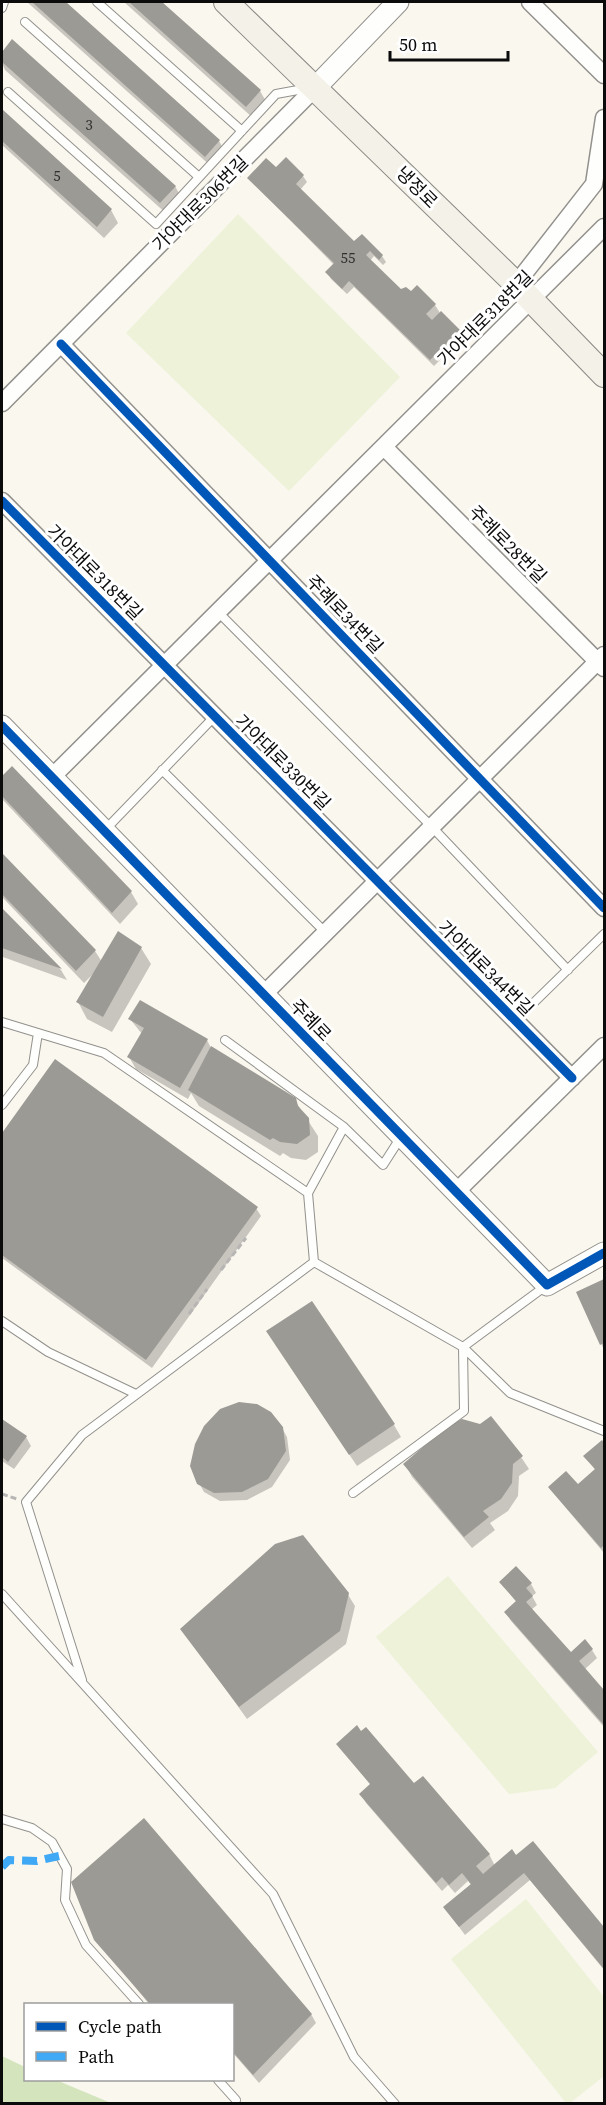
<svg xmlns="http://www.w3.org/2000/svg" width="606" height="2105" viewBox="0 0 606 2105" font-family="'Source Serif 4','Noto Sans KR',serif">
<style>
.forest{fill:#d4e5be}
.pitch{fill:#edf2d9}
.shadow{fill:#0003}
.building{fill:#9c9a95}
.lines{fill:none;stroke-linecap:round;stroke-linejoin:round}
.service-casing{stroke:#93918d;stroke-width:10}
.minor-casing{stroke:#93918d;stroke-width:19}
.tertiary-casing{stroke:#93918d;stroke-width:23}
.secondary-casing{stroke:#898884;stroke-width:26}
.path{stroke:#b7b6b5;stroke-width:3;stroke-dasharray:6 3;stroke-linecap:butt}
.service{stroke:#fefefc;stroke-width:8}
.minor{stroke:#fefefc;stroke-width:16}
.tertiary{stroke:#fefefc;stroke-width:21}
.secondary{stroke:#f4f2e8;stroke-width:24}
.quiet{stroke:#3fa9f5;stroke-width:8;stroke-dasharray:15 8;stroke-linecap:butt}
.cycleway-casing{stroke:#fff;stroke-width:13}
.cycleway{stroke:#0057b8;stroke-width:9}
.labels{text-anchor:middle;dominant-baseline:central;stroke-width:6;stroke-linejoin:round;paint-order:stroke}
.number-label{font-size:15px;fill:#2f2f2e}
.street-label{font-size:18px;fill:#0b0b0b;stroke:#fff}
</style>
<rect width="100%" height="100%" fill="#faf7ee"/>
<path class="forest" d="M2,2056L25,2067L26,2080H56L111,2103H2Z"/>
<path class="pitch" d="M238,214L400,377L289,491L126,333Z
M448,1576L598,1752L555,1788L509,1794L376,1637Z
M526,1899L604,1997V2076L570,2103H566L451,1959Z"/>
<path class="shadow" d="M27,2H64L219,141L226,153L213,168Z
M124,2H160L260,91L267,103L253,118Z
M12,42L175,186L182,199L168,215L5,70L2,63V54Z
M2,111L111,210L118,223L104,238L2,145Z
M276,169L303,176L307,182L300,190L354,243L382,256L386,262L383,265L374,256L370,261L400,291L435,305L440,313L459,331L463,337L434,366L354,287L347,294L331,279L327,272L334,265L249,178Z
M12,768L131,892L138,904L120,924L2,799V778Z
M3,856L95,951L102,962L118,933L141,948L151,964L112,1032L87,1019L78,1002L94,973L84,983L2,897Z
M2,910L61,970L67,980L3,957Z
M140,1002L207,1040L211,1048L294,1099L318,1136V1152L306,1160L291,1158L283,1153L280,1156L199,1106L191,1093L188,1099L136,1069L129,1057L142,1034L130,1019Z
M55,1061L256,1208L261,1216L152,1368L2,1258V1135Z
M604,1280V1350L578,1293Z
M275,1344L394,1425L401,1437L357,1466Z
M2,1421L26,1437L31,1446L14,1469L2,1461Z
M282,1428L287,1437L290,1460L272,1487L247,1500L220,1501L204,1492L199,1483Z
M601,1442L604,1446V1553L549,1488L578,1486L596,1471L585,1456Z
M521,1457L529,1469L519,1476L518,1496L508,1511L490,1523L495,1530L472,1548L412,1477L405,1464Z
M501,1582L531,1584L536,1593L532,1596L537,1605L531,1610L571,1654L592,1650L597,1658L584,1670L604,1693V1727L511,1621L506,1613L517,1603Z
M347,1593L355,1606L346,1644L247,1719L182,1629Z
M338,1744L414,1785L489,1854L495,1866L516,1857L533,1843L604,1929V1970L530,1880L465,1935L445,1908L471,1885L468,1881L455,1893L448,1885L442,1891L366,1803L361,1794L371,1785Z
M96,1939L311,2014L316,2023L259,2083L232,2052V2004H149Z"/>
<path class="building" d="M32,2H66L220,140L205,157Z
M129,2H162L261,90L246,107Z
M12,39L176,186L160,203L2,62V52Z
M2,109L112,209L97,227L2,141Z
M286,157L304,175L296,184L354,241L362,234L383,255L379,260L370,251L366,255L401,289L406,287L411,291L417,285L436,304L426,314L432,320L441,311L460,330L430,360L349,281L342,289L325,272L334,263L247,178L266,158L276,167Z
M12,766L132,891L112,913L2,796V776Z
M3,854L96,950L76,971L2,894Z
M2,908L62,969L2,948Z
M118,931L142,947L103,1017L76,1002Z
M140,1000L208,1039L180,1088L127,1057L144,1028L128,1019Z
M211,1046L296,1098L298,1106L309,1118L310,1135L297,1144L280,1142L273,1138L270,1140L188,1090Z
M55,1059L258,1207L146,1360L2,1255V1133Z
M604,1279V1343L600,1345L576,1292Z
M312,1301L395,1424L349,1455L266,1331Z
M239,1402L257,1404L271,1412L283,1427L286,1451L268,1479L242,1492L214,1493L197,1484L190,1466L195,1444L204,1426L220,1409Z
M491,1416L523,1456L513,1464L512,1483L501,1499L483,1511L489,1517L464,1537L403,1464L448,1426L462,1419L480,1424Z
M2,1419L27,1436L8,1462L2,1457Z
M602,1440L604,1443V1545L601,1548L548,1487L566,1471L578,1484L595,1469L583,1456Z
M303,1535L349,1593L340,1631L239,1707L180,1629L275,1544Z
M516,1566L532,1583L526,1588L533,1596L526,1602L571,1652L585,1639L593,1649L579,1661L604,1690V1725L504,1612L516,1601L499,1582Z
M357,1725L361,1731L366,1727L414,1783L423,1776L490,1854L476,1866L483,1874L512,1849L516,1855L533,1841L604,1927V1969L524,1873L459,1927L443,1907L471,1884L462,1873L449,1885L442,1877L436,1883L359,1794L370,1784L336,1744Z
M144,1818L312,2014L253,2075L232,2051V2004H150L94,1940L71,1882Z"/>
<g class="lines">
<g class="service-casing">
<path id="service" d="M97,2L242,131
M2,8L4,2
M25,22L199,177
M8,92L156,224L276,94L309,88
M218,612L432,827L568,970
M162,770L326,933
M104,831L215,716
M515,1021L604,934
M2,1022L104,1053L308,1193L314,1262L82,1435L26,1502L82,1680
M225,1040L344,1127
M2,1105L33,1065L38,1033
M308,1193L344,1127L383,1165L401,1137
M314,1262L463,1347L510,1393L604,1431
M2,1321L48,1352L136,1394
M463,1347L547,1285
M353,1493L464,1411L463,1347
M2,1594L273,1894L354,2057L395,2104
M2,1819L32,1828L52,1842L67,1869L65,1900L86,1945L139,2004
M218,2080L236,2100"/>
</g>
<g class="minor-casing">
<path id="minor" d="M530,2L604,75
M516,284L594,184L604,118
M61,344L604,908
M2,403L316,87
M384,447L604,668
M2,501L572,1078
M52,777L604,227
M263,995L604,655
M456,1192L604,1046"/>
</g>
<g class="tertiary-casing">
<path id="tertiary" d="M316,87L398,2
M2,726L547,1285L604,1253"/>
</g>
<g class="secondary-casing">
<path id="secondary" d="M226,2L516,284L604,375"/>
</g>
<path class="path" d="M221,1270L246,1238
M189,1314L207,1289
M2,1494L17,1499"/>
<use href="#service" class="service"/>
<use href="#minor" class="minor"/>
<use href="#tertiary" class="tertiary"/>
<use href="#secondary" class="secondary"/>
<path class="quiet" d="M2,1867L9,1860L37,1861L59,1856"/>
<g class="cycleway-casing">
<path id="cycleway" d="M61,344L604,908
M2,501L572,1078
M2,726L547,1285L604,1253"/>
</g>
<use href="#cycleway" class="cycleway"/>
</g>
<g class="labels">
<g class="number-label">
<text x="89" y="124">3</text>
<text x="57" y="175">5</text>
<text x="348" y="257">55</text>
</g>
<g class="street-label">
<text transform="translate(417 187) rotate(45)">냉정로</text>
<text transform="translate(200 203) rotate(-45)">가야대로306번길</text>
<text transform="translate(485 318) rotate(-45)">가야대로318번길</text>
<text transform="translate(508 544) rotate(45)">주례로28번길</text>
<text transform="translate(95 572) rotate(45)">가야대로318번길</text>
<text transform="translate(345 614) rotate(46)">주례로34번길</text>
<text transform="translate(283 762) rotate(45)">가야대로330번길</text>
<text transform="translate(486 968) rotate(45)">가야대로344번길</text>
<text transform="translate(311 1020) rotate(46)">주례로</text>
</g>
</g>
<rect width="606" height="2105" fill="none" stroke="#0b0b0b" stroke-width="6"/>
<rect x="24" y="2003" width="210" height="78" fill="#ffffff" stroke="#9d9d9d" stroke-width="1.5"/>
<rect x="36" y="2022" width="30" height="9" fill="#0057b8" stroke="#9d9d9d" stroke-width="1.5"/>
<text x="78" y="2033" font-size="18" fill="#0b0b0b">Cycle path</text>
<rect x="36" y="2052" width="30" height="9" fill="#3fa9f5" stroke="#9d9d9d" stroke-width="1.5"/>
<text x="78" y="2063" font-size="18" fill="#0b0b0b">Path</text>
<path d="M390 51v9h118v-9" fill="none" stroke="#0b0b0b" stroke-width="3"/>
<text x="399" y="51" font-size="18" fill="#0b0b0b" stroke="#ffffff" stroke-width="4.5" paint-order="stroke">50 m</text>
</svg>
